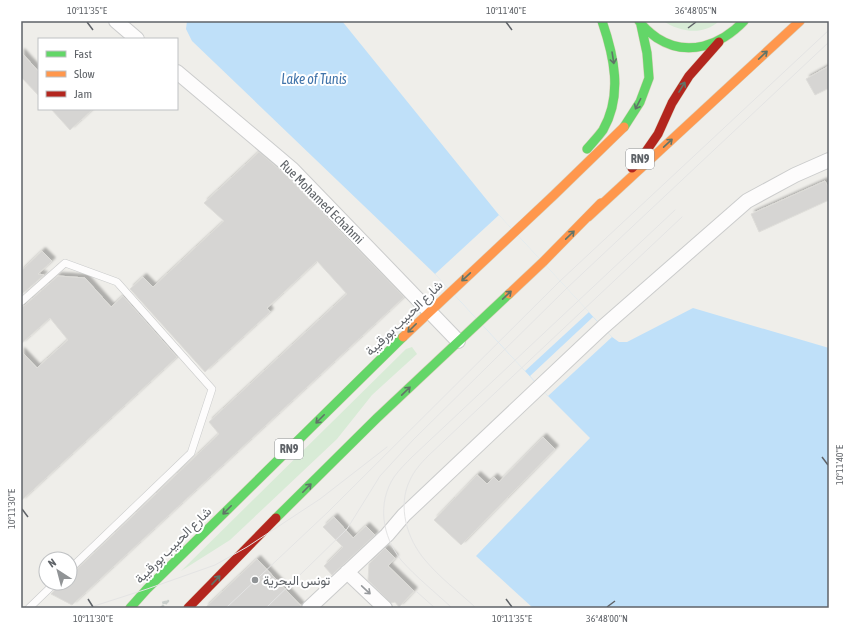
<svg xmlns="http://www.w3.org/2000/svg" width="850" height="629" viewBox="0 0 850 629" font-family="'Asap Condensed',Vazirmatn,sans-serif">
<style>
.green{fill:#d8ebd6}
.water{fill:#bfe0f9}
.pier{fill:#efeeea}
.building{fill:#d6d5d3;stroke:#deddd9;filter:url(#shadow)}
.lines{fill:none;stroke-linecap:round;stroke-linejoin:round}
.lane-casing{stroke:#cbcccc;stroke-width:8}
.street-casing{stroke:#cbcccc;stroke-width:16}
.fast-casing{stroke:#d7ceb8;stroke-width:10}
.slow-casing{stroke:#d7ceb8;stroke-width:10}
.jam-casing{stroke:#d7ceb8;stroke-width:10}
.path{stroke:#cacfcc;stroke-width:2.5;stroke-dasharray:4 2;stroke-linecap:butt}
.lane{stroke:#fdfcfc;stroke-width:7}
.street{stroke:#fdfcfc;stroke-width:14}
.fast{stroke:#63d668;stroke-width:9}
.slow{stroke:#ff974d;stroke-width:9}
.jam{stroke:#b3261e;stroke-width:9}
.tram{stroke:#e4e4e4;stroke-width:1}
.oneway{stroke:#607468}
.oneway2{stroke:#96999c}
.ticks{fill:none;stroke:#5f6368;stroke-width:1.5}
.poi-dot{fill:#919496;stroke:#fff;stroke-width:1.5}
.labels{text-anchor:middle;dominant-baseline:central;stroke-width:4;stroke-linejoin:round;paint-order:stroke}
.shield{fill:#fff;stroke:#8f9295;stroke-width:1}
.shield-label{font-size:12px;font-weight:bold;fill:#5f6368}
.street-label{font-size:13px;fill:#5f6368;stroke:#fff}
.poi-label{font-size:13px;fill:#5f6368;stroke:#fff;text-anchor:start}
.water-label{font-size:14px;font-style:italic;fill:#4174aa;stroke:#fff}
.neatline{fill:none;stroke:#5f6368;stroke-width:1.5}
.ticks-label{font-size:10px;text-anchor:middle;fill:#5f6368}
</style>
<defs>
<filter id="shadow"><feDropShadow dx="3.5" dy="-3.5" stdDeviation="1" flood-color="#0004"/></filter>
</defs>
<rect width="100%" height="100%" fill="#efeeea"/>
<path class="green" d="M663,21H719C703,36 680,32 663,21Z
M412,347L417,354L372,395L337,439L230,540L181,571L406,349Z"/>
<path class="water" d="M187,21H342L499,215L612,337L619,342H627L693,308L829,348V608H533L476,556L590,438L548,396L435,274L192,41L186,29Z"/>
<path class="pier" d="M499,215L589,312L525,371L435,274Z
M593,317L612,337L548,396L530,376Z"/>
<path class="building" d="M21,52L39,72V96L21,77Z
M829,66V88L815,95L806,79Z
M51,109H93L70,130Z
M259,152L286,175L404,297L72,605L51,594L58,587L60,583H70V574L73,573L219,434L209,422L347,294L317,261L267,308L270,312L205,372L130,289L143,277L153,287L224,221L204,203Z
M825,181L829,189V200L759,232L751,214Z
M42,251L52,261L38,274L44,275L21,295V271Z
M58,276L85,278L111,307L123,296L177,357L21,501V351L37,368L68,340L50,318L21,344V307L24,306Z
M543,437L555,449L461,545L434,520L477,475L487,484L494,477L499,482Z
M334,517L353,538L366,526L375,535L332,575L324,566L343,547L323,527Z
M385,548L395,558L388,566L414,591L399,607L395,602L391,603L368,580L369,564Z
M257,559L301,606V608H205Z"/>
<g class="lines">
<g class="lane-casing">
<path id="lane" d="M21,302L65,263L117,282L212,389L191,453L70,569
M29,608L55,583"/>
</g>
<g class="street-casing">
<path id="street" d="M116,21L137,39
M177,72L292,169L458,341
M347,572L385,608
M309,608L387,535L404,515L603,327L747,201L795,175L829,160"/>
</g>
<g class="fast-casing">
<path id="fast" d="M639,21C644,28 650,33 657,38C688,58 721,45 744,21
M624,127L640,102L649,78L647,53L641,25
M587,149C592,143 598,137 603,130C623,95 614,56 602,21
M276,518L377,418L509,294
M130,608L147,589L403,337"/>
</g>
<g class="slow-casing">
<path id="slow" d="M588,217L800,21
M509,294L543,262L601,203
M403,337L554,195L624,127"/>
</g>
<g class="jam-casing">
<path id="jam" d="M632,168L640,160L658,134L672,103L689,76L719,42
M188,608L276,518"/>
</g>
<path class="path" d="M161,608L168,601L162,603"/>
<use href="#lane" class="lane"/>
<use href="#street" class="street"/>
<use href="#fast" class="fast"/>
<use href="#slow" class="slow"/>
<use href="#jam" class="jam"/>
<path class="tram" d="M417,592L435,608
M88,608L147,589L215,565L247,547L320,499L387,447
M226,608L328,512L560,281L829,30
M266,608L347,529L380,476L413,440L567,288L829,42
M452,608C435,592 416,577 401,560C382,536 377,503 394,477C399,470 406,463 412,457L675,210
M476,608C459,592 440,578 425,560C407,539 397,506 410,480C414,471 421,463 428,456L682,217"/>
</g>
<defs><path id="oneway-shaft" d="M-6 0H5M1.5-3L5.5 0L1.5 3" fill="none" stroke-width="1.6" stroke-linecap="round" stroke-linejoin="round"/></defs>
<g class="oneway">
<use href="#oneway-shaft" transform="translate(763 55) rotate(-43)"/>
<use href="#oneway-shaft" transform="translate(613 58) rotate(81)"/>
<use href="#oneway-shaft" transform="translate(682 87) rotate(-59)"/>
<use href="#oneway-shaft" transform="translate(638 104) rotate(117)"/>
<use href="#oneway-shaft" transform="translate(668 143) rotate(-43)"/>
<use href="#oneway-shaft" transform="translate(570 235) rotate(-44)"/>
<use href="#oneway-shaft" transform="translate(466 277) rotate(137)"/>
<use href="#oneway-shaft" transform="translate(507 295) rotate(-43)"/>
<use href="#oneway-shaft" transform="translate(412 328) rotate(135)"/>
<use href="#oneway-shaft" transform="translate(406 391) rotate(-44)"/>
<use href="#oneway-shaft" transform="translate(320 419) rotate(135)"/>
<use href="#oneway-shaft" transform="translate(307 488) rotate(-45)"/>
<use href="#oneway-shaft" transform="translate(227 510) rotate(135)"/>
<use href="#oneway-shaft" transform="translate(216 580) rotate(-47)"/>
</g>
<use class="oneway2" href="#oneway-shaft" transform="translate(366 590) rotate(43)"/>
<path class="ticks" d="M87,22L93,30M506,22L512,30M688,28L696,22M822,457L828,465M22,509L28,517M88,599L93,607M506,599L512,607M607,607L615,601"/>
<circle class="poi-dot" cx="255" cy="580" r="4"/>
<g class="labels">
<g class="shield">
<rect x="626" y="149" width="28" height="20" rx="3"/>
<rect x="275" y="439" width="28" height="20" rx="3"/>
</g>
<g class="shield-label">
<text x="640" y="159">RN9</text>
<text x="289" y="449">RN9</text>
</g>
<g class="street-label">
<text transform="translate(322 202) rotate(45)">Rue Mohamed Echahmi</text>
<text transform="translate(404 318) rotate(-44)">شارع الحبيب بورقيبة</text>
<text transform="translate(173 545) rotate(-45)">شارع الحبيب بورقيبة</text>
</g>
<g class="poi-label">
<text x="263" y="580">تونس البحرية</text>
</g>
<g class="water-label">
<text x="314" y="79">Lake of Tunis</text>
</g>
</g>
<rect width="850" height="629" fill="none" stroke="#ffffff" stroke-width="44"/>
<rect x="38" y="38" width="140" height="72" fill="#ffffff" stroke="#bfc1c3"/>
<rect x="46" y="51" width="20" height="6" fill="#63d668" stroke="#bfc1c3"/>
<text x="74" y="58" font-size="12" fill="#5f6368">Fast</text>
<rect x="46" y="71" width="20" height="6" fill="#ff974d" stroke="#bfc1c3"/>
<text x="74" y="78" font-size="12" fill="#5f6368">Slow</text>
<rect x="46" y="91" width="20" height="6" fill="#b3261e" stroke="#bfc1c3"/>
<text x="74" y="98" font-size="12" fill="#5f6368">Jam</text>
<g transform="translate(58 571) rotate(324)"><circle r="19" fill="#ffffff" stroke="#bfc1c3"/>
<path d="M0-3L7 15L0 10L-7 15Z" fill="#919496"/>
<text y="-6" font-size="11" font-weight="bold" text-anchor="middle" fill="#5f6368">N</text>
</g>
<rect x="22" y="22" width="806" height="585" class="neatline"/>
<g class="ticks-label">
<text x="87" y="14">10°11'35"E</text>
<text x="506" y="14">10°11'40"E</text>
<text x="696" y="14">36°48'05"N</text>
<text transform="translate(839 465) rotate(-90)" y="4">10°11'40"E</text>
<text transform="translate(11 509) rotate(-90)" y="4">10°11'30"E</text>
<text x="93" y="622">10°11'30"E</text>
<text x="512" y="622">10°11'35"E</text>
<text x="607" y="622">36°48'00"N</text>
</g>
</svg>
